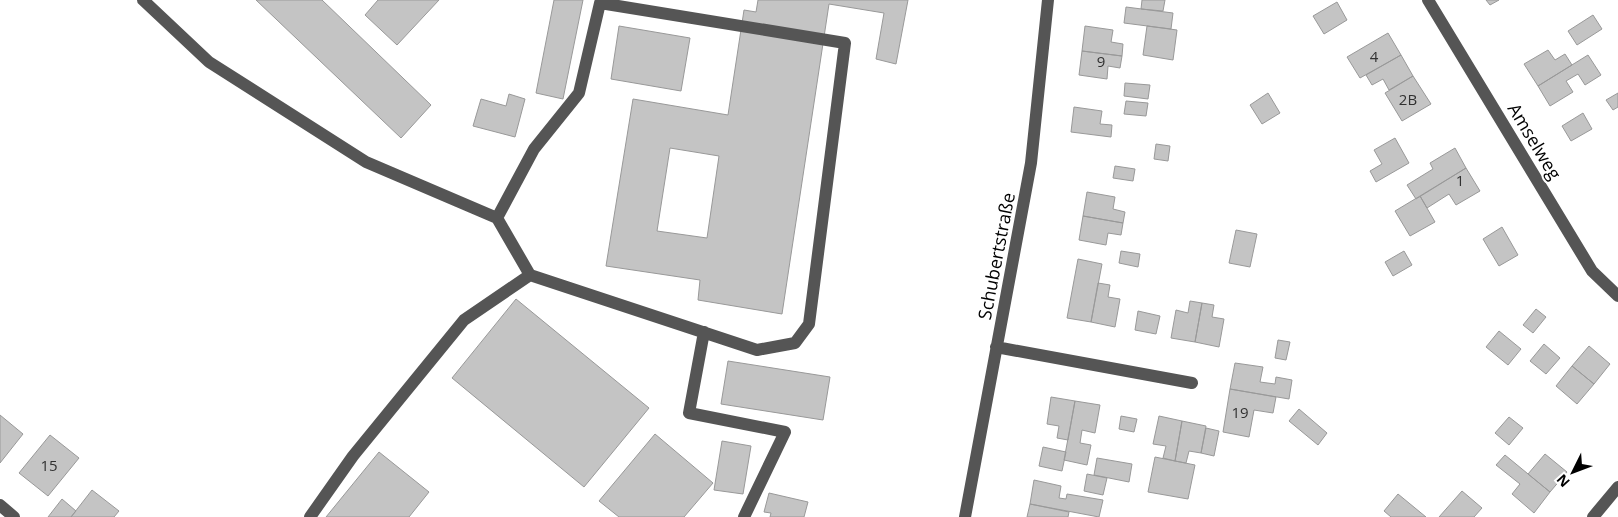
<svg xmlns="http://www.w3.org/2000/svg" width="1618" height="517" viewBox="0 0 1618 517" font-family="'Open Sans',sans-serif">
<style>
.building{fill:#c4c4c4;stroke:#999;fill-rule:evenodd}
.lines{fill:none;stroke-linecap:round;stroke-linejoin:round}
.minor{stroke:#555;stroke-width:12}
.labels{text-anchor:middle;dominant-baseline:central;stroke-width:4;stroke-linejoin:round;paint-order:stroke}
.number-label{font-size:15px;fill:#313131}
.street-label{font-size:18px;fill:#000;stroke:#fff}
</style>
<rect width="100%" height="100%" fill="#fff"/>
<path class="building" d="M256,0H322L431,105L401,138Z
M378,0H439L397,45L365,15Z
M554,0H583L563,99L536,93Z
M758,0H908L896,64L876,59L884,13L829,4L782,314L698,300L700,280L606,266L633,99L728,115L744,10L756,12ZM670,148L719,156L707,238L657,231Z
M1142,0H1165L1163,11L1141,9Z
M1486,0H1499L1490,5Z
M1337,2L1347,20L1324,34L1313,16Z
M1126,7L1173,13L1171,29L1124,23Z
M1593,15L1602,29L1577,45L1568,31Z
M619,26L690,38L681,91L611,79Z
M1085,26L1113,30L1111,42L1123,44L1122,56L1082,51Z
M1147,26L1177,30L1173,60L1143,55Z
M1388,33L1401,55L1360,78L1347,57Z
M1548,50L1555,60L1565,54L1572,65L1538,86L1524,64Z
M1082,51L1122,56L1120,68L1108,66L1107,79L1079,75Z
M1401,55L1413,76L1389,90L1383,79L1372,85L1366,75Z
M1588,55L1601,75L1585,85L1578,74L1566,81L1573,92L1550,106L1538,86Z
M1413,76L1431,104L1402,121L1385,93Z
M1125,83L1150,85L1148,99L1124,96Z
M1268,93L1280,113L1262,124L1250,105Z
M1618,93V107L1613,110L1606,100Z
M509,94L525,99L515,137L473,126L481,99L506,106Z
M1126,101L1148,103L1146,116L1124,114Z
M1074,107L1102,111L1100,124L1112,125L1111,137L1071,132Z
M1583,113L1592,129L1571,141L1562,126Z
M1395,138L1409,163L1376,182L1370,171L1382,164L1374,150Z
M1156,144L1170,146L1168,161L1154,159Z
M1455,148L1466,168L1416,199L1407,185L1433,169L1430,163Z
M1115,166L1135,169L1133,181L1113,178Z
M1466,168L1480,191L1456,205L1449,194L1427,208L1420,196Z
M1087,192L1115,197L1113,209L1125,212L1123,223L1083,216Z
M1420,196L1435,222L1410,236L1395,211Z
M1083,216L1123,223L1121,235L1108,233L1106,245L1079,240Z
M1502,227L1518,255L1499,266L1483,239Z
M1236,230L1257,234L1250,267L1229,263Z
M1121,251L1140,254L1138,267L1119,263Z
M1404,251L1412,265L1393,276L1385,262Z
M1078,259L1102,264L1091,322L1067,318Z
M1098,283L1110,285L1108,297L1120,299L1115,327L1091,322Z
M516,299L649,408L584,487L452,378Z
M1190,301L1202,303L1195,342L1171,338L1176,310L1188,313Z
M1202,303L1214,305L1212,317L1224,319L1219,347L1195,342Z
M1536,309L1546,317L1533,333L1523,325Z
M1138,311L1160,316L1156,334L1135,330Z
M1499,331L1521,349L1508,365L1486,347Z
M1278,340L1290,342L1286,360L1275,358Z
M1544,344L1560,358L1546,374L1530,361Z
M1589,346L1610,364L1594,384L1572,366Z
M728,361L830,377L823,420L721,404Z
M1235,363L1263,367L1260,382L1275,384L1276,377L1292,380L1289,399L1230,389Z
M1572,366L1594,384L1577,404L1556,386Z
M1230,389L1276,397L1273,413L1254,410L1249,437L1223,432Z
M1051,397L1075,401L1068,440L1057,438L1059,426L1047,424Z
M1075,401L1100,405L1095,433L1082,430L1080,443L1091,445L1087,465L1064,460Z
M1299,409L1327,433L1318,445L1289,421Z
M0,415L23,434L0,463Z
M1121,416L1137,419L1134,432L1119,429Z
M1159,416L1182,421L1175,461L1163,458L1166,446L1153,444Z
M1509,417L1523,428L1509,445L1495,433Z
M1182,421L1206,426L1201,453L1189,451L1186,463L1175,461Z
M1206,428L1219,431L1214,456L1201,453Z
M655,434L713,483L684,517H619L599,501Z
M50,435L79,458L48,496L19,473Z
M722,441L751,446L743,494L714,490Z
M1043,447L1066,452L1062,471L1039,466Z
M379,452L429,492L409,517H326Z
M1545,454L1567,472L1550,492L1528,474Z
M1505,455L1550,492L1534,513L1512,494L1520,484L1496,465Z
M1155,457L1195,465L1188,499L1148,492Z
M1097,458L1132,464L1129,482L1094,475Z
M1087,474L1107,478L1103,495L1084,491Z
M1034,480L1061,486L1059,498L1066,499L1067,494L1103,500L1099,517L1030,504Z
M92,490L119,511L114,517H71Z
M1462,491L1482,508L1474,517H1439Z
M769,493L808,502L804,517H770L771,513L764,512Z
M1398,494L1426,517H1391L1384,511Z
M62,499L76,511L71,517H48Z
M1030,504L1069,512L1068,517H1027Z"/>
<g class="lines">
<path class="minor" d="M143,0L209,62L366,162L497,218L530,275L757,350L795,343L809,324L845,43L600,3L579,93L534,149L497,218
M1428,0L1592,271L1618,296
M704,332L689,413L785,432L744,517
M996,347L1192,383
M0,505L14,517
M310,517L353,456L464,320L530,275
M965,517L1031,163L1048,0
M1593,517L1618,487"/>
</g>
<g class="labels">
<g class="number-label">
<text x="1374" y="56">4</text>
<text x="1101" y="61">9</text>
<text x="1408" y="99">2B</text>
<text x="1460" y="180">1</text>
<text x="1240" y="412">19</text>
<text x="49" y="465">15</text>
</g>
<g class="street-label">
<text transform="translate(1535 141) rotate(59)">Amselweg</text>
<text transform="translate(996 256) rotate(-79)">Schubertstraße</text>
</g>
</g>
<g transform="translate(1573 472) rotate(228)" stroke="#ffffff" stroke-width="4" paint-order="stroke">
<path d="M0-4L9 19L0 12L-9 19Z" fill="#000000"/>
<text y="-8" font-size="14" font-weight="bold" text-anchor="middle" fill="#000000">N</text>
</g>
</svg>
